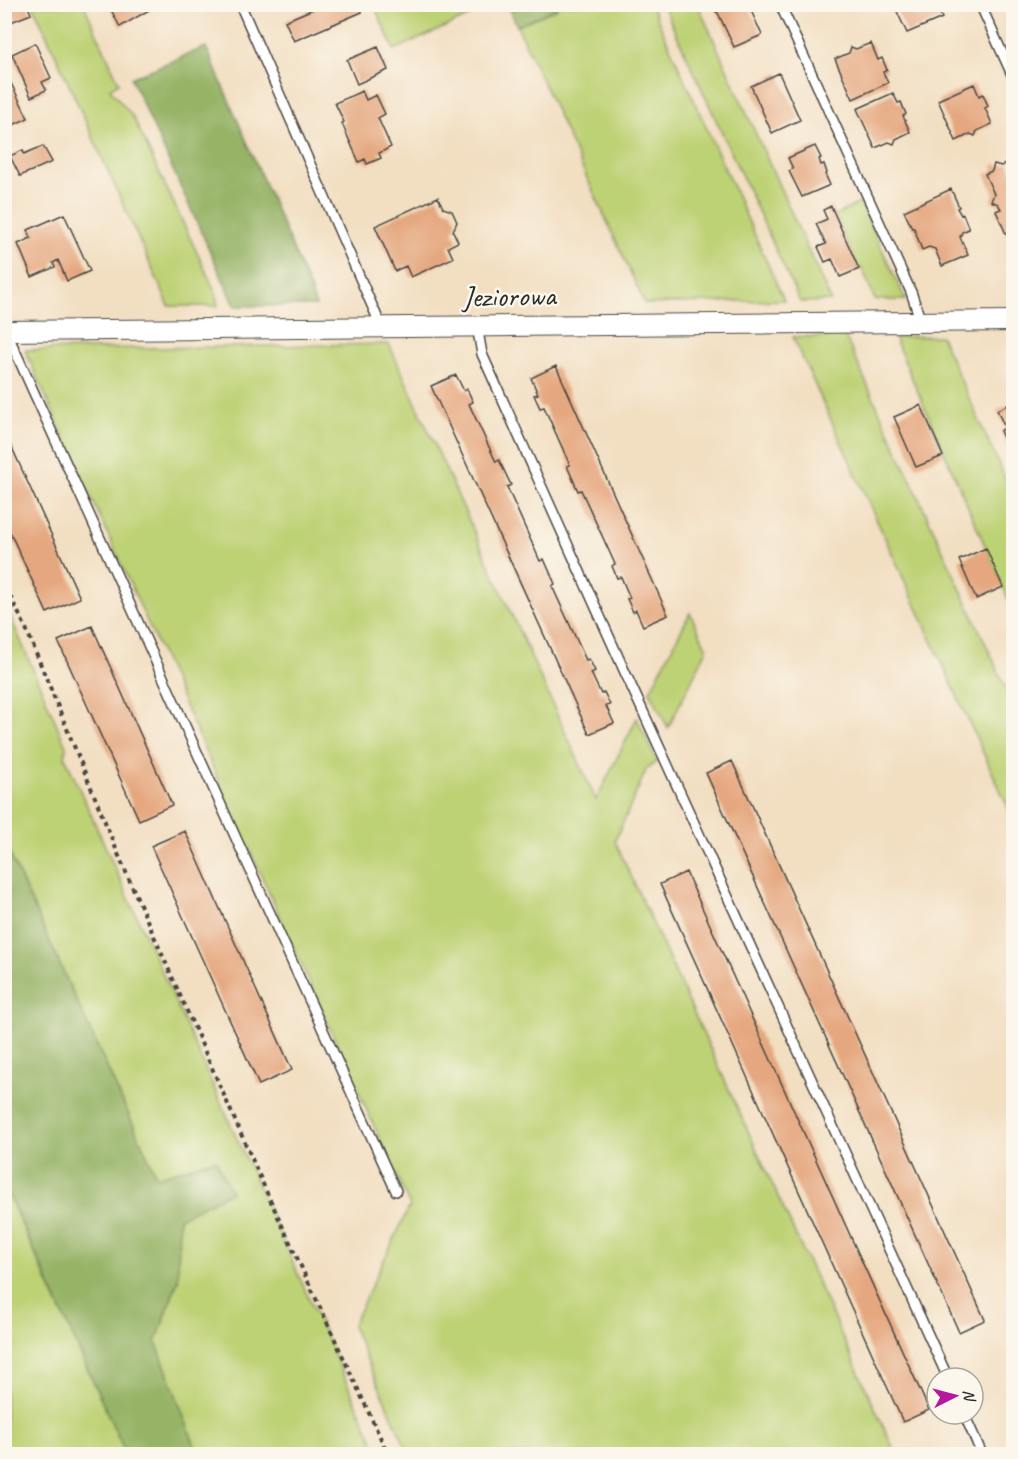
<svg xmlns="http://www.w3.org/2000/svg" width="1018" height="1459" viewBox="0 0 1018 1459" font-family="Caveat,sans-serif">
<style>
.green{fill:#bdd175;stroke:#747e50;stroke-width:1.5}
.forest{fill:#96b366;stroke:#606f48;stroke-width:1.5}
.building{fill:#e5a77f}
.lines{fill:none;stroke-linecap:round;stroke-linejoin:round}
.lane-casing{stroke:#494642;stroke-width:12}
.street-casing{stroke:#494642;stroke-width:22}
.path{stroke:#494642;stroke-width:4;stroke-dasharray:4.5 4.5;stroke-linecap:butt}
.lane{stroke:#fff;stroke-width:9}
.street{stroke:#fff;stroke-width:20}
.labels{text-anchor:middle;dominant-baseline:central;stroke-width:5;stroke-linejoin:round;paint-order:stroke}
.street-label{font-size:30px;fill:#2b2b2b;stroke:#fbf7ec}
</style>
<rect width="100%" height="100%" fill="#fbf7ec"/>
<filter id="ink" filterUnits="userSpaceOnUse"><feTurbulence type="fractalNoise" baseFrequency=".0167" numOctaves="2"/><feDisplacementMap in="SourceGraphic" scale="12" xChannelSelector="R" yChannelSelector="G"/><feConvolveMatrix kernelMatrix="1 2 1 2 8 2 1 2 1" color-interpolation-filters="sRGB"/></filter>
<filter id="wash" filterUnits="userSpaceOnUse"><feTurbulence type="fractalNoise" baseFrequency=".008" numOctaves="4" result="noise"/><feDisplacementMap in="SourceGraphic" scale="24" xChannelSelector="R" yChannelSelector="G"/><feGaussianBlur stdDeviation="1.35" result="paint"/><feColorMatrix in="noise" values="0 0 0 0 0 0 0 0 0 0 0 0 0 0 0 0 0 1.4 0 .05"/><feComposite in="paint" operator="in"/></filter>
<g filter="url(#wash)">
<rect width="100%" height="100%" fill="#f2dec1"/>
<path class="green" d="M33,5H84L119,83L110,89L133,117L215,291L218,306H169Z
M374,5H494L394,50Z
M555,5H651L784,300L645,304L517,26L556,9Z
M663,5H698L831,301L800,302Z
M860,203L906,300H875L862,268L859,269L835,215Z
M845,336L1009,695L1013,693V818L793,337Z
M941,336L1013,496V610L894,337Z
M389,344L596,800L637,718L657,762L647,768L615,841L896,1454H409L352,1326L410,1206L25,350Z
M4,602L66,746L65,757L379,1454H194L196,1449L156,1342L178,1280L179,1218L230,1191L216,1159L157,1177L9,853L5,852Z
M690,613L707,649L668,728L650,691Z
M4,1186L126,1454H5Z"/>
<path class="forest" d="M508,5H555L557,8L517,26Z
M206,47L311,291L316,306H235L131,78Z
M4,852L9,853L157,1177L216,1159L231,1192L179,1218L178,1280L156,1342L196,1449L194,1454H126L5,1186Z"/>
<g id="blocks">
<path class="building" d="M4,4H27L31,14L6,24Z
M108,4H155L156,6L120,27Z
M311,4H359L362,12L294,41L285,21L313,9Z
M715,4H748L762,35L734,47L718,13L716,12Z
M894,5H936L942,18L907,33Z
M35,43L51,78L42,82L46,90L31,97L12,54Z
M871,43L878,60L882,58L887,70L883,72L888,83L853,99L835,59L849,53L851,47L856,49Z
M378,47L388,70L357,84L347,60Z
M4,69L28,118L9,127L4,118Z
M779,73L800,120L772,133L751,86Z
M974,84L979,96L983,94L988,106L985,108L992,124L977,131L975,136L970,134L956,141L938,100Z
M362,91L366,100L376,95L385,114L378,118L391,147L379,153L381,158L367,164L365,159L359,162L346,133L342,123L344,122L335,103Z
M893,93L898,103L901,102L906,114L903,116L910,132L896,139L894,144L889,142L875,148L857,109Z
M43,146L52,162L20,176L10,156L23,150L24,154Z
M815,146L821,158L819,159L821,165L824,164L827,173L825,174L830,185L802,197L789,171L793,169L788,158Z
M1008,163L1014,175V245L1010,244L1013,237L1011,232L1006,234L996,211L1001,209L998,204L991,201L994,194L985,174L992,171L994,164L1001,166Z
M951,189L959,207L957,208L961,215L963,214L969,229L962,232L960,237L968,255L942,266L935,249L929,247L922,250L914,228H912L904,211Z
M438,197L443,208L452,211L457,222L453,231L458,242L448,247L453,258L411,277L406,266L395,271L375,226Z
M831,206L859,269L840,277L832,259L825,262L818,247L826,244L816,224L827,219L823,210Z
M64,214L90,271L67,281L58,260L53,263L55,267L32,277L18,244L31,238L28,230Z
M556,366L668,615L643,626L636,610L633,612L627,599L630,598L621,577L617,578L612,566L615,564L581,490L578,491L567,466L570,465L544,407L540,408L534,395L538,394L531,378Z
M456,375L464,391L467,389L473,402L469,404L496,462L499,460L511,485L507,487L540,561L544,559L555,584L552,586L586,660L589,659L595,671L591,673L601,694L604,692L610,705L606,706L614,723L589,734L431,386Z
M1014,402V461L1000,431L1005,428L997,410Z
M921,405L943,456L916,467L894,417Z
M4,430L80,598L47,613L4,519Z
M986,548L1003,587L976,599L959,560Z
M92,626L172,805L139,820L58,641Z
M732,761L985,1320L959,1332L706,773Z
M185,831L292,1070L259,1085L151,846Z
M686,872L929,1410L903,1422L660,884Z"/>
</g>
</g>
<g filter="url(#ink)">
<use href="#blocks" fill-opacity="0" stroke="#494642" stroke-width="1.5"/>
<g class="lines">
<g class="lane-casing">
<path id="lane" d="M240,4L381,326
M780,4L911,292L921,322
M980,4L1014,79
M477,326L482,354L624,670L948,1378
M6,331L396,1191
M964,1414L982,1454
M1010,1454L1014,1453"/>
</g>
<g class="street-casing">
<path id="street" d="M4,331L1014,321"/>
</g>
<path class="path" d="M10,596L25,626L121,861L267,1193L388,1454"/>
<use href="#lane" class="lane"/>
<use href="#street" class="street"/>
</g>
</g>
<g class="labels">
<g class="street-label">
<text transform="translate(509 296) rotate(-1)">Jeziorowa</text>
</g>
</g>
<rect width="1018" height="1459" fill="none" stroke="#fbf7ec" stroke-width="24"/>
<g transform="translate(955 1396) rotate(84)"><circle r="28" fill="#fbf7ec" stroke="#a8a59f" stroke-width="1.5"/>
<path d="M0-4.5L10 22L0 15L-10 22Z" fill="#b5179e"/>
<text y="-9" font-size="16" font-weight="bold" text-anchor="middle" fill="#2b2b2b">N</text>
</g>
</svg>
